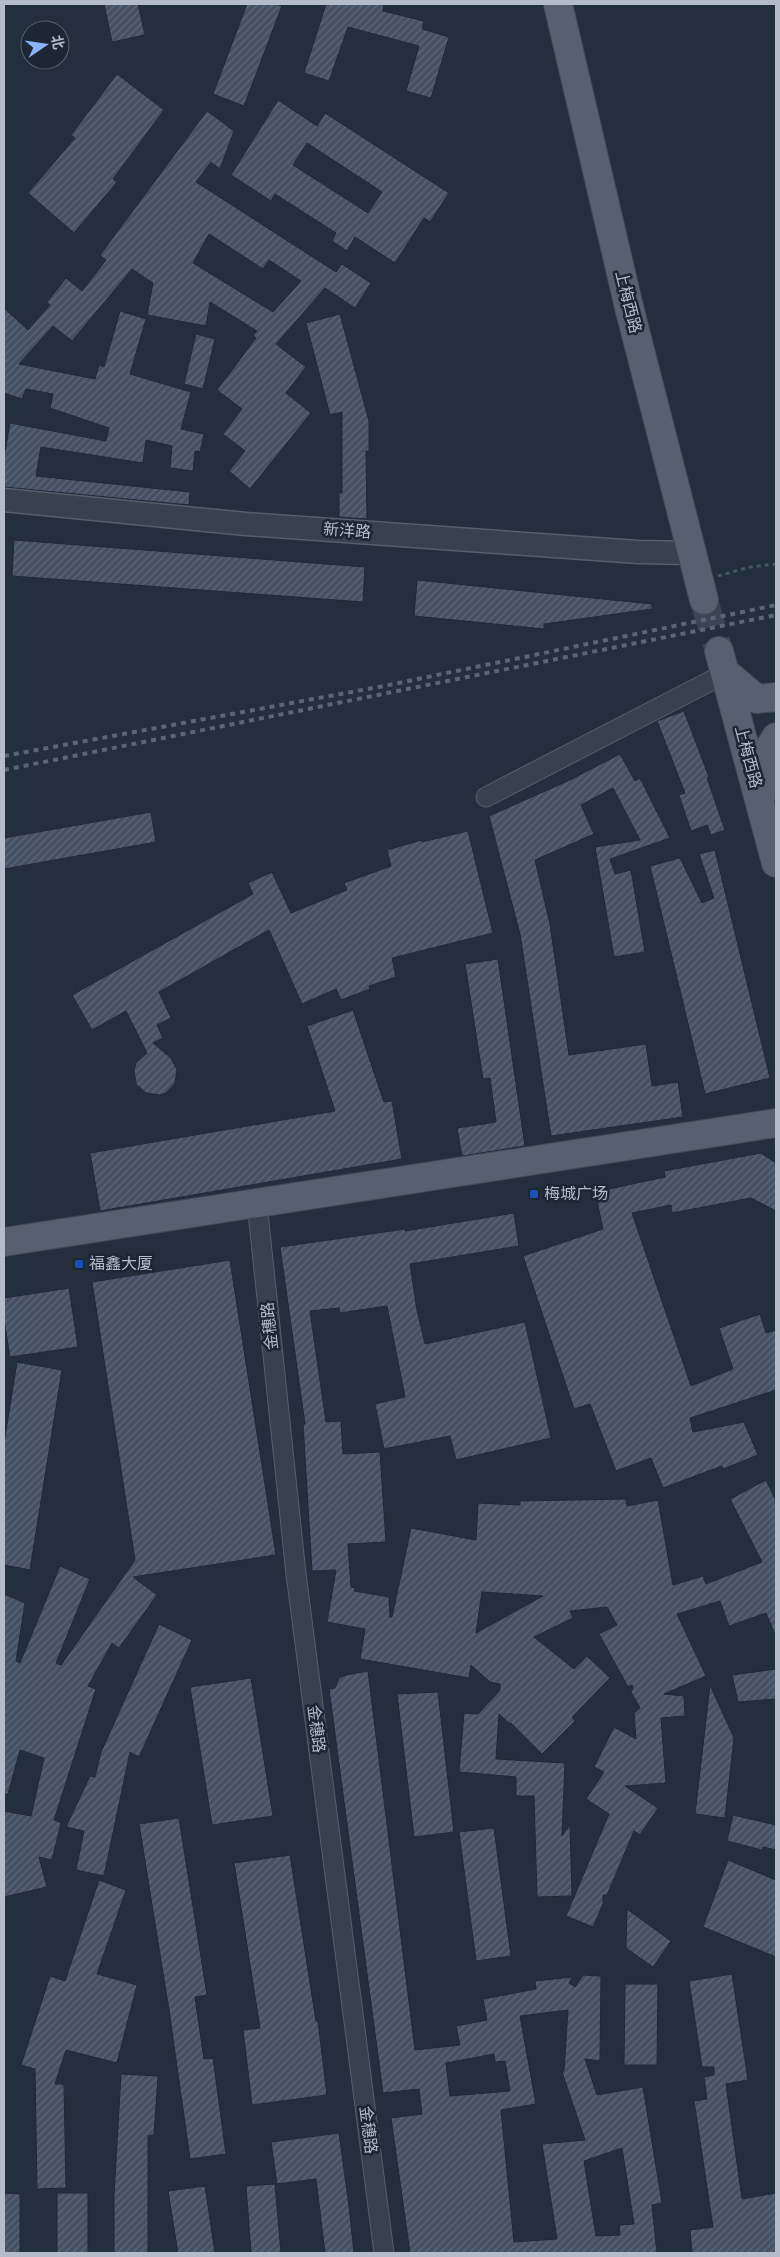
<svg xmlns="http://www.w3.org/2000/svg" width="780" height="2257" viewBox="0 0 780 2257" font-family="'Source Sans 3','Noto Sans SC',sans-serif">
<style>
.building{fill:url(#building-hatch);stroke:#1f2835;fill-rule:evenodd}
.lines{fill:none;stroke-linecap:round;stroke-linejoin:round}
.primary-tunnel{stroke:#3a4453;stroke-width:28;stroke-dasharray:28 14;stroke-linecap:butt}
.minor-casing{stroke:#565f6c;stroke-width:21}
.tertiary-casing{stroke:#565f6c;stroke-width:25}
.primary-casing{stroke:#414a57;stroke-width:30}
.path{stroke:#44595c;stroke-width:3;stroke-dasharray:4 4;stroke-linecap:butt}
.minor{stroke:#38414e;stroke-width:19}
.tertiary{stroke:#38414e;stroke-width:22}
.primary{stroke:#56606e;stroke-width:28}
.rail{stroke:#5a6575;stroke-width:4;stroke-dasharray:5 5;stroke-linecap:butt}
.transit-dot{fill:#1a4fb4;stroke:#1d2633;stroke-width:2}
.labels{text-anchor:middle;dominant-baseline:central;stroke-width:5;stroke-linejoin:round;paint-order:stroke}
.street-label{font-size:16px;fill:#b4bcc9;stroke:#1d2633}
.poi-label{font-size:16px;fill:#b4bcc9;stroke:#1d2633;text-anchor:start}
</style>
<defs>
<pattern id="building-hatch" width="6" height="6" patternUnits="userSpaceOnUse" patternTransform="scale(1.25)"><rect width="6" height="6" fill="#455162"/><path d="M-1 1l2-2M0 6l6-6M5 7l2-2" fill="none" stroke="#5d6877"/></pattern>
</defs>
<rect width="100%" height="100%" fill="#242f3e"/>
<path class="building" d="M104,4H138L145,35L112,42Z
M247,4H275L282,6L244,106L213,94Z
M326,4H384L383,11L424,21L422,29L449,37L431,98L406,91L419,46L348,27L329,81L304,73Z
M117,74L164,110L113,179L117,182L74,233L28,193L75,138L71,135Z
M278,100L317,126L325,113L449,193L430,222L424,218L395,263L355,237L347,251L332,241L336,233L275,194L271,201L231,175ZM307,143L382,192L368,213L293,165Z
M207,111L234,131L220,169L211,162L196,182L336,272L342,264L371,283L355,308L325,288L276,344L306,367L286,393L311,413L250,489L229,471L245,451L223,434L242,409L217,390L256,338L253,335L257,331L210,302L206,326L147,315L153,283L132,269L72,341L53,326L19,364L95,379L99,365L104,367L120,311L146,319L130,374L191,392L181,429L204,434L200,452L195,451L193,471L170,468L172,446L146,440L143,463L41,447L36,476L190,492L189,505L4,487V457L10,423L106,441L109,428L50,408L53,394L26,389L22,399L4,393V308L28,330L50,305L47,302L66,278L82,291L106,260L100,255ZM209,234L263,269L269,260L301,281L273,312L193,263Z
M340,314L369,421V451H366L367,519L339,517V493H342V412L330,415L306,323Z
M196,334L215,339L203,389L184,384Z
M14,540L365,567L363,602L12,576Z
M417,580L652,604V609L544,624V629L414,616Z
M684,711L709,777L707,778L725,830L711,835L707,825L691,831L679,795L685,793L657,721Z
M620,754L635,781L640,778L670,838L610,859L615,874L631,870L645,952L614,957L595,847L640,840L613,788L581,805L594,834L535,860L550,924L569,1055L646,1044L652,1086L678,1082L683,1117L551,1136L520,934L489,816L570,780Z
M151,812L156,842L4,869V838Z
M468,831L493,933L392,958L396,977L369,986L370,989L341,1000L336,989L302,1004L269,930L159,992L171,1018L157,1025L163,1038L153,1043L171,1058L177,1070L175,1083L166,1093L160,1095L146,1093L136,1084L134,1070L136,1063L147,1053L126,1011L92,1030L72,995L253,894L248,883L272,872L291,913L347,890L344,883L391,866L387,850L422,840V842Z
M715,850L770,1078L705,1094L650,866L680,858L702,903L714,898L699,854Z
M498,959L525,1146L462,1156L457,1128L496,1122L490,1078L483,1079L465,964Z
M353,1010L384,1102L392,1101L402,1159L100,1211L90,1153L335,1111L307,1026Z
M761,1153L776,1163V1211L751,1198L672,1213L671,1205L632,1213L691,1386L733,1369L719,1328L760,1314L766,1333L776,1330V1390L690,1418L693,1432L744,1422L758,1455L723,1469L722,1466L663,1488L651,1458L616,1471L590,1404L574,1409L523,1256L603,1229L595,1192L665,1177L664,1171Z
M514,1213L519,1246L410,1264L417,1310L425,1344L525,1322L551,1438L456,1460L450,1436L384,1449L375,1404L405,1397L387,1306L340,1313L339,1308L310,1311L326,1422L341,1421L343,1454L380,1452L386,1542L348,1544L351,1587L355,1588L354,1591L389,1597L390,1617H392L411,1528L476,1540L478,1503L520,1505V1501L626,1499L627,1506L658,1500L673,1585L703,1576L706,1584L762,1562L730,1499L766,1480L776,1501V1637L766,1613L729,1626L720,1601L677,1614L706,1676L664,1694L684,1696L685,1716L661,1718L666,1783L625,1786L658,1808L640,1835L634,1831L607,1895H603V1904L593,1927L566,1916L609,1814L586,1799L604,1772L594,1767L614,1727L636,1739L634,1713L640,1708L630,1690H633L632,1685L628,1687L599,1634L617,1625L607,1607L570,1611L573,1618L534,1637L574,1669L587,1656L610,1678L572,1717L575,1721L542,1754L511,1723L510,1724L499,1714L496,1759L565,1763L562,1836L570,1825L572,1896L537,1897L534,1796H516V1777L459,1772L464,1713L478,1714L500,1690V1684L490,1682L471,1665L469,1678L360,1659L365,1629L327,1622L336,1570L312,1571L303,1424H305L280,1247L405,1229V1231ZM482,1592L543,1596L476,1633Z
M230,1260L276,1555L133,1577L157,1595L119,1648L112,1643L88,1686L96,1689L54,1820L61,1823L52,1860L39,1857L47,1887L4,1897V1811L31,1816L44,1758L20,1750L8,1794H4V1594L25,1603L16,1661L20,1663L60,1566L90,1579L56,1663L61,1665L135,1560L92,1282Z
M69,1288L78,1347L10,1357L4,1320V1298Z
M17,1362L62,1370L30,1570L4,1565V1443Z
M159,1624L192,1640L139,1757L130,1752L104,1876L76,1870L84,1831L66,1827L90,1776L95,1777L101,1752Z
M776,1669V1699L738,1702L732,1675Z
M368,1671L415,2050L460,2045L456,2026L487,2020L483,1999L536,1989L535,1981L572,1977L569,1983L575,1987L583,1975L601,1976L600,2061L585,2059L597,2095L643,2087L662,2203L652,2205L657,2253H410L391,2118L422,2114L419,2089L383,2093L329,1689L335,1688L339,1678L346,1675ZM568,2010L564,2071L562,2072L585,2140L542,2144L557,2239L514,2242L501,2110L536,2104L520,2016ZM494,2054L495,2062L505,2061L510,2091L450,2096L446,2063ZM622,2148L634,2224L619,2225L620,2235L596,2236L584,2161Z
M251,1678L273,1816L212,1825L190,1687Z
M710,1685L734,1738L725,1818L695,1814Z
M438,1692L454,1832L414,1837L397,1694Z
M733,1815L776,1825V1850L763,1847L762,1850L727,1841Z
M179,1818L207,1995L195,1997L204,2059L213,2058L226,2154L190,2159L169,2010L139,1824Z
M494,1828L511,1956L476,1961L459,1832Z
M290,1855L316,2021H318L327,2095L252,2105L243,2030L260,2028L234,1863Z
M728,1860L776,1880V1957L703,1927Z
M99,1880L126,1890L97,1974L137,1985L117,2063L66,2050L55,2084H64L66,2188L37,2189L35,2069L21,2065L50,1976L65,1981Z
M627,1909L671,1941L653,1967L626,1948Z
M732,1974L748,2080L726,2084L742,2199L776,2193V2253H692L690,2230L713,2227L694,2101L707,2099L704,2077L714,2075V2067H702L689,1981Z
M625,1984H658L657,2065H624Z
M121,2074L158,2076L154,2135L148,2136V2253H114V2195Z
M339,2133L349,2206L354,2253H325L316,2179L277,2184L271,2142Z
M275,2184L281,2253H251L246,2186Z
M205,2186L215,2253H178L168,2191Z
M4,2193L20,2194V2253H4Z
M57,2193H88V2253H57Z"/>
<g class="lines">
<path class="primary-tunnel" d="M704,600L719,651"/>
<g class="minor-casing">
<path id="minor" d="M486,797L726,673
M257,1203L296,1574L384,2253"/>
</g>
<g class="tertiary-casing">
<path id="tertiary" d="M4,500L246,524L638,552L691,553"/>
</g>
<g class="primary-casing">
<path id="primary" d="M558,4L629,307L704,600
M719,651L776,863
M726,673L757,699L776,697
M765,789V755L776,737
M4,1242L776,1123"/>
</g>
<path class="path" d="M718,576L750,567L776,564"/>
<use href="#minor" class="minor"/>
<use href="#tertiary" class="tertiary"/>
<use href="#primary" class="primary"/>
<path class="rail" d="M4,756L384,686L776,605
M4,770L776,615"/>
</g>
<g class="transit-dot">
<rect x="529" y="1189" width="10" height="10" rx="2.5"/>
<rect x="74" y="1259" width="10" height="10" rx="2.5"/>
</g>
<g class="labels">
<g class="street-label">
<text transform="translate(628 302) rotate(76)">上梅西路</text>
<text transform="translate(347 531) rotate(4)">新洋路</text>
<text transform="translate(748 757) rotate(75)">上梅西路</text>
<text transform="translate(270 1326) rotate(-96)">金穗路</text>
<text transform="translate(316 1729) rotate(83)">金穗路</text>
<text transform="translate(368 2130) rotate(83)">金穗路</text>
</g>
<g class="poi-label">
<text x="544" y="1194">梅城广场</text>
<text x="89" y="1264">福鑫大厦</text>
</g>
</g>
<rect width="780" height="2257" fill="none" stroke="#b4bcc9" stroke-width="10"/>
<g transform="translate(45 45) rotate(77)"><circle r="24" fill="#1d2633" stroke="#59626f"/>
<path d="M0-4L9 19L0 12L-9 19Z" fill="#8ab4f8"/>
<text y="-8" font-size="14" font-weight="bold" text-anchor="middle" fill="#b4bcc9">北</text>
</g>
</svg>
